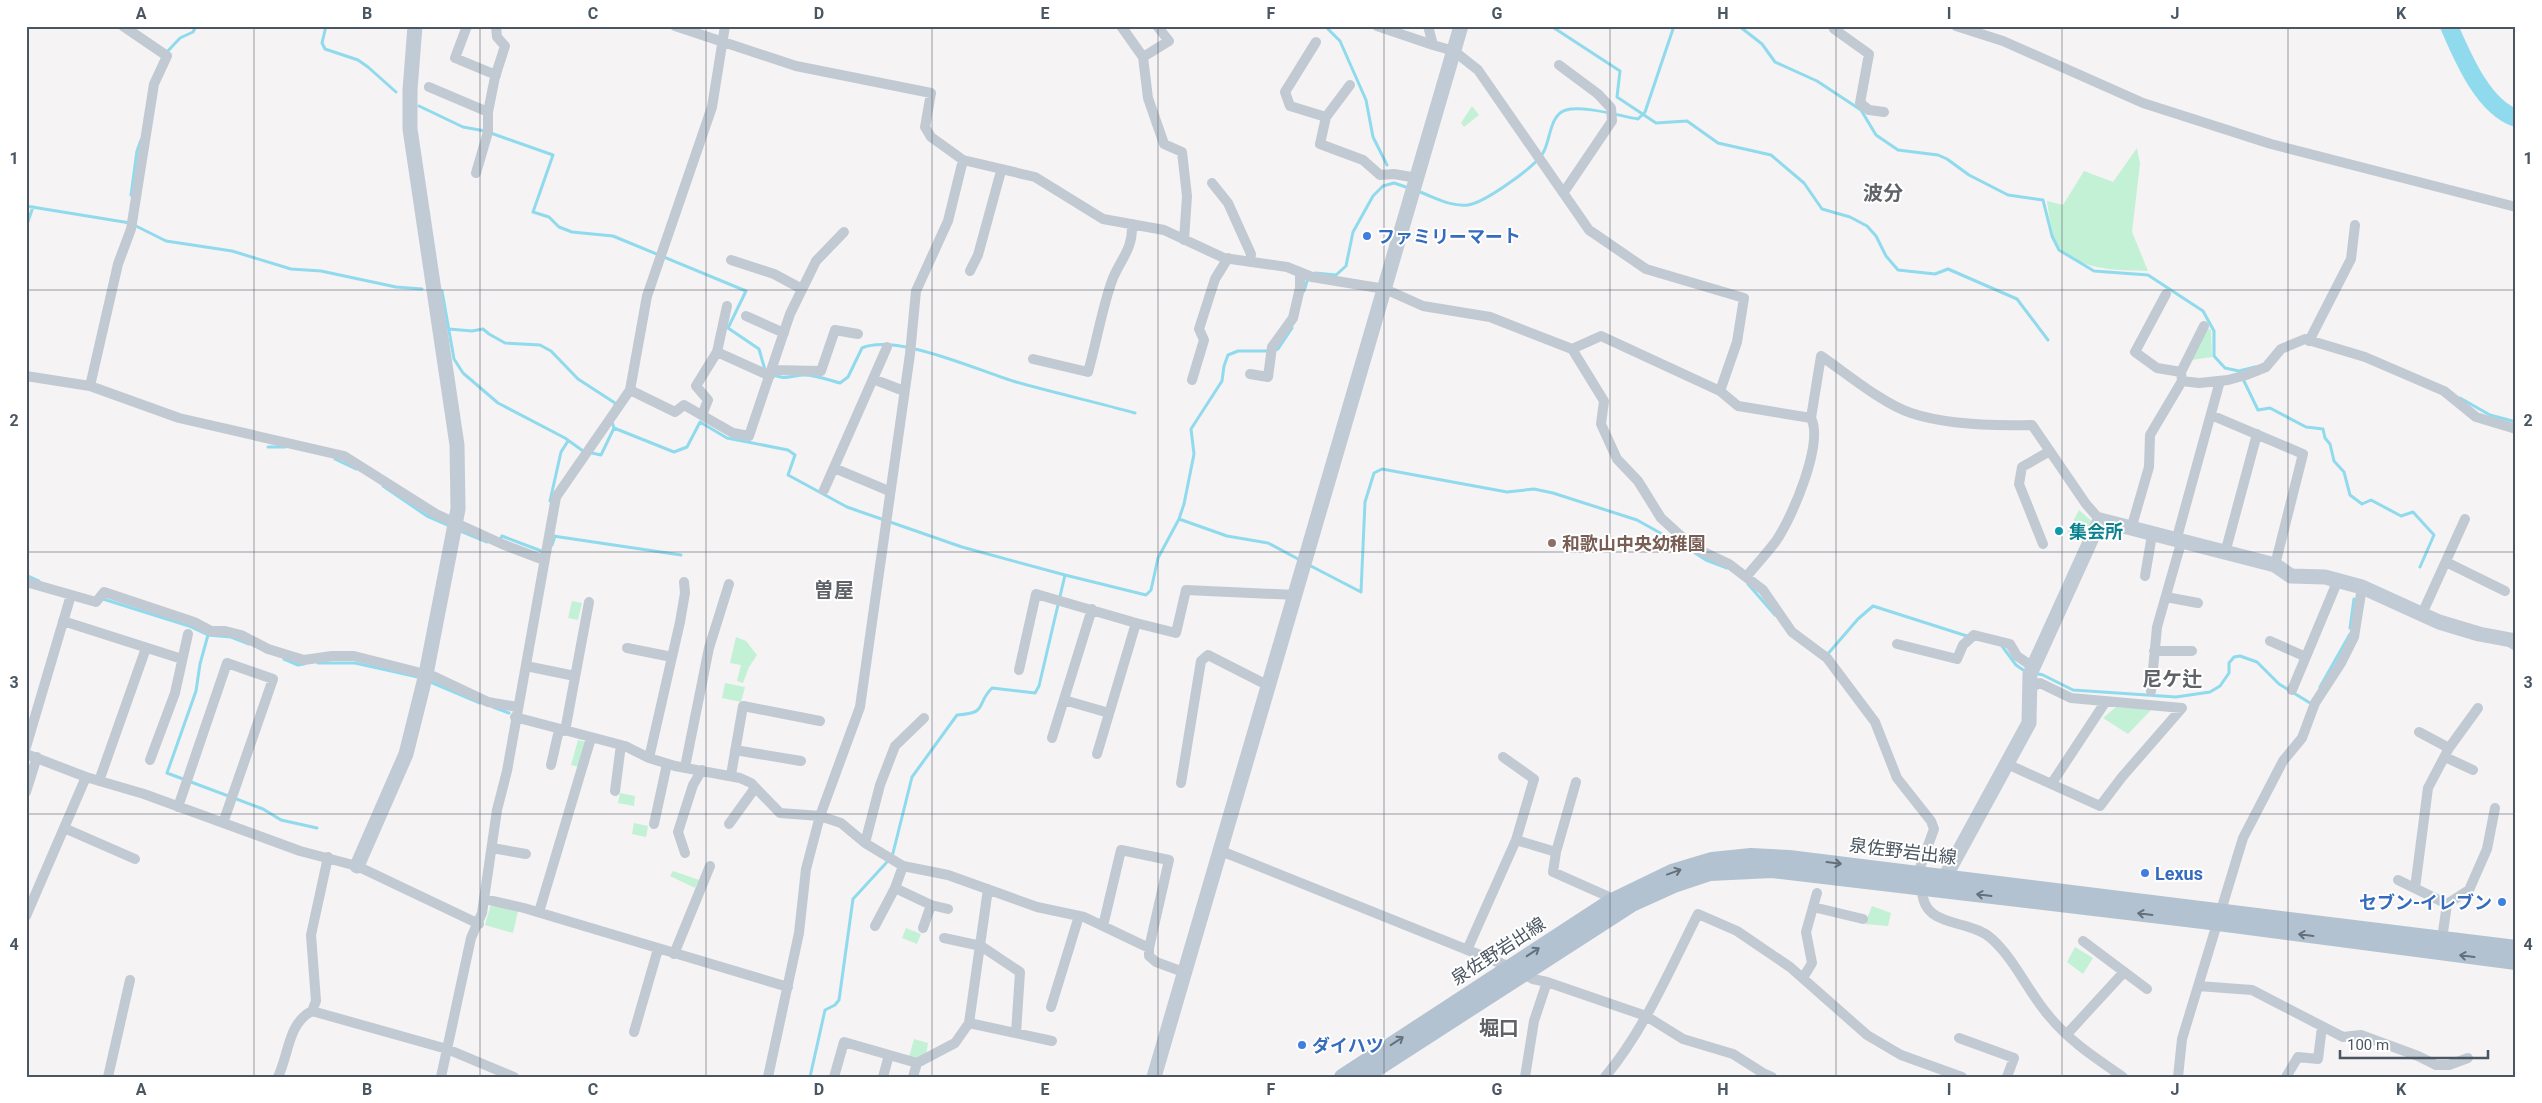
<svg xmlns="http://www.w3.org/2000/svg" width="2542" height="1103" viewBox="0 0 2542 1103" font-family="Roboto,'Noto Sans JP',sans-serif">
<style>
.green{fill:#c3f1d5}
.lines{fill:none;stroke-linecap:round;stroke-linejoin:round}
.stream{stroke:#90daee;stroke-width:3}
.river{stroke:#90daee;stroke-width:18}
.street{stroke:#c1cad2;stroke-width:10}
.secondary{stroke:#c1cbd6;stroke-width:15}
.primary{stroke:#b3c2d1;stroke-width:16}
.oneway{stroke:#64717d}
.grid{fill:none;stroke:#4a5661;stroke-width:1;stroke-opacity:0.55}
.shop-dot{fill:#3f7fe0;stroke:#fff;stroke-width:2}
.culture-dot{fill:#0f9aa8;stroke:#fff;stroke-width:2}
.education-dot{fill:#8d6e63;stroke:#fff;stroke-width:2}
.labels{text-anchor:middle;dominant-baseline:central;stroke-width:4;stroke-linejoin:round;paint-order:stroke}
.shop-label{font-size:18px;font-weight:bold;fill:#366cbe;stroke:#fff;text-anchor:start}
.culture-label{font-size:18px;font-weight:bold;fill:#0d838f;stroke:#fff;text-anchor:start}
.education-label{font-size:18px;font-weight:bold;fill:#785e54;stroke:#fff;text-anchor:start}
.street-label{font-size:18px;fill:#4a5661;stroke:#fff}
.quarter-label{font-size:20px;font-weight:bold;fill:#5f6368;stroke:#fff}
.neatline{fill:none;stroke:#4a5661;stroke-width:2}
.grid-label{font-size:16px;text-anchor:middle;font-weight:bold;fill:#4a5661}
</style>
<rect width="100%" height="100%" fill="#f5f3f3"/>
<path class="green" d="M1472,106L1479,115L1464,127L1461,123Z
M2137,148L2140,164L2132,232L2148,271C2118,270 2080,271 2059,247C2051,237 2049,214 2047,201L2063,205L2084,171L2113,182Z
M2207,328L2211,330L2212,357L2191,360Z
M2079,510L2095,524L2085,543L2067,533Z
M572,601L582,603L578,620L568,618Z
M736,637L746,641L757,655L749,667L743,683L737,681L741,665L730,663Z
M725,683L745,687L741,702L722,698Z
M2116,707L2151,710L2128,734L2103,718Z
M578,740L586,742L579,767L571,765Z
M620,793L635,796L634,806L618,803Z
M634,823L648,826L646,837L632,834Z
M673,871L699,880L695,888L670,876Z
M491,904L518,911L513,933L485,925Z
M1872,906L1891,913L1888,926L1865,924Z
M906,928L921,934L917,944L902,938Z
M2075,947L2093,958L2083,974L2067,962Z
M914,1039L928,1043L926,1055L919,1059L909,1057Z"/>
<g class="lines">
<path class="stream" d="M326,26L322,43L325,49L358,60L368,67L396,92
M1325,26L1340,41L1366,100L1373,137L1387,165
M1551,26L1620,71L1617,97L1656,123L1687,121L1718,143L1771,155L1804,183L1822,209L1850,217L1867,226L1876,236L1886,256L1898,270L1935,274L1948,269L2017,299L2048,340
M1739,26L1762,44L1775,62L1817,81L1861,110L1876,135L1898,150L1938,155L1947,159L1969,175L2008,195L2043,200L2052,236L2059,250L2094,271L2148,275L2203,311L2214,331V356L2225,368L2239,371L2255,367
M166,53L180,38L193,32L196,26
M419,106L463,127L485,131L553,155L533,212L549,217L559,227L572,232L613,236L746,291L728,328L759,349L765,370
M1420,192C1436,198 1451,207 1468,205C1484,203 1535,167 1543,153C1551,140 1549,115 1566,110C1583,105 1620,116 1638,119L1645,112L1674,26
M131,195L137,151L141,140
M26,206L130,223L166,241L232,251L291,269L321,271L396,287L422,289
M26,227L33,207
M1315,273L1336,275L1346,266L1353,232L1373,196L1383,186L1394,183L1406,187
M442,291L454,359L463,373L498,403L565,438L583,451L601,455L614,428
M1304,291L1308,278
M449,329L472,331L483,329L489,334L505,343L540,345L551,351L578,379L615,403V406
M1275,350L1278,349L1292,328
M773,374C783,381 793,375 804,375C816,375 829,380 840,383L848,377L862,348C897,333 979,371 1016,382C1055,393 1095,402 1135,413
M2243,379L2258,410L2270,408L2306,427L2323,429L2325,438L2330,444L2334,461L2344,472L2350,495L2362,504L2371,500L2401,516L2413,512L2434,535L2420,567
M2460,398L2490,415L2516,422
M612,422L614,428L674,452L687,447L700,422L727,438L788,450L795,455L788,475L847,507L962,547L1065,575
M268,447H285
M335,459L356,469
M383,486L427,516L450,526
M550,501L561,452L568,441
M1179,519L1227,536L1268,543L1300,560
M458,530L487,542
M553,536L681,555
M499,542L502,536L544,552
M552,545L555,536
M1695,553L1706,560L1727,568
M1307,564L1361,592L1365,502L1374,473L1382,469L1507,492L1534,489L1553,493L1637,520L1687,548
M26,575L39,581
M1748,584L1775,615
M103,599L189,626L208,635L231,637L249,644
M2350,628L2354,599
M208,635L200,664L196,691L167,773L263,809L281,820L317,828
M2002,646L2016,665L2026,672
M1826,656L1858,619L1873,606L1970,637
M284,659L298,665L304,664
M318,663H355L418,677
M2034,673L2043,675L2073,690L2176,697L2210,692L2220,686L2229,673V663L2234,657L2240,656L2257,662L2279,684L2310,703
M428,681L480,703
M2320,687L2350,634
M493,707L509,713
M810,1077L825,1010L835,1005L839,1000L853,899L887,862L893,853L912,777L957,715C989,713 975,705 992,688L1035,693L1039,686L1065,575L1146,595L1151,590L1158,558L1179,519L1184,504L1194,454L1191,429L1222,381L1224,366L1228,355L1238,351H1269"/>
<path class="river" d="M2449,26C2462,56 2483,107 2516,118"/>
<path class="street" d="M467,26L455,58L496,75
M675,26L796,66L931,93L925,127L931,137L945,147L963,160L1035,177L1103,219L1164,230L1224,258L1287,267L1312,277L1385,289L1423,306L1490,317L1572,349L1604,401L1601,424L1617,459L1638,481L1661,518L1693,547L1729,564L1763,590L1792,632L1827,658L1875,722L1897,778L1931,821L1934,829L1918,873
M1121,26L1143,57L1148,98L1164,144L1182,152L1187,196L1184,240
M1377,26L1433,45
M1428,26L1433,45L1454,51L1478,70L1589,230L1646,269L1744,298L1737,342L1720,391
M1836,26L1834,29L1869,54L1860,103L1869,110L1884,112
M1956,26L2003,41L2143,103L2271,144L2516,207
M1316,42L1285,92L1290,106L1326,117
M1143,57L1169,41L1157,26
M1559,65L1598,94L1611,108L1612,121L1564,192
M1350,85L1326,117L1320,144L1363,160L1380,175L1394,174L1417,178
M429,87L488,112
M476,173L488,132V112L495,77L505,46L497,37L496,26
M1212,183L1228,203L1251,254L1250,262
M731,260L774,274L802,289
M970,271L978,255L1001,171
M2166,294L2135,352L2157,368L2181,372
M746,316L784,333
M2309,341L2351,259L2355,225
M1572,349L1601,336L1720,391L1738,406L1811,418
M717,352L727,306
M1033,359L1088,372C1097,341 1102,307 1113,278C1122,257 1133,249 1132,224
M772,370L821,371L835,330L858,334
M1250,374L1268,377L1272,347L1293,318L1300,288V272
M26,376L90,386L179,418L344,456L436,514L502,544L544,560
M873,379L904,391
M1192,380L1204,340L1199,329L1215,279L1228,258
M2182,381L2199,383L2228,380L2246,375L2266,367L2281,349L2305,339L2365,357L2444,391L2476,417L2516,429
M90,386L118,264L131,229L154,84L167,56L123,26
M630,390L675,412L684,405L733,433L749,436L790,314L816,261L844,232
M702,415L708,400L696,386L717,352L770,376
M2211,415L2303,454L2275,565
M834,468L889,491
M824,490L887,347
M2131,529L2149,467L2150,435L2182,381L2181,372L2204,326
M2176,541L2220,381
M2043,544L2019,484L2022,467L2050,451
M2225,553L2257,434
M2446,562L2505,591
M2145,576L2152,535
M1746,577C1756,565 1767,553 1776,541C1792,518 1824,443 1811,418L1821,356C1846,373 1883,404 1911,413C1947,425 1994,426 2032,425L2086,504L2100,520
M26,582L96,602L104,592L194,622L211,631H225L241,635L268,649L304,660L332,656H354L433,676L488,702L517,707
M2166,597L2198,603
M2422,614L2465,519
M63,621L182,659
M2270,641L2306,657
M1897,644L1957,659L1963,645L1974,635L2010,644L2017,656L2033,667
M627,648L672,657
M2154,651H2192
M526,666L575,676
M1019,670L1036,594L1136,623
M2292,690L2338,580
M2151,691L2157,627L2181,543
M1064,700L1109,713
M515,717L625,746L649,758L675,766L740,778L751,783L780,813L820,816L841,823L865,843L903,866L948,875L1037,907L1084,917L1149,948V956L1156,962L1186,973
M565,731L589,602
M2419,732L2449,748
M1052,738L1092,609
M26,747L71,595
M735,750L801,761
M26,754L86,777L144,794L300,851L357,866L479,924
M1097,754L1136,623L1176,633L1186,590L1296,595
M2445,757L2473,770
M649,758L680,622L685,593L684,582
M150,760L175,693L188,634
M2007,764L2100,806L2122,777L2182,708L2071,698L2040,683L2030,688
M551,765L559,730
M685,767L709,648L729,584
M731,775L743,706L820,721
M99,781L146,648
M1181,783L1201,661L1208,655L1269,686
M2052,783L2106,701
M615,791L621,745
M26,792L37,757
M178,807L227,663L273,679L223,823
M654,824L667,764
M729,824L755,788
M64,828L135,859
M1516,840L1556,852L1576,782
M865,843L880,785L895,746L924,718
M492,848L526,854
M1221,851L1510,967L1533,979L1547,982L1646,1016L1683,1039L1733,1054L1763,1073L1772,1077
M1556,852L1553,872L1607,896L1610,902
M685,853L678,832L693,785L702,770
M2398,880L2447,904L2442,939
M1922,887C1921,930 1968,917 1992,939C2016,961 2028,992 2049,1016C2069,1041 2097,1059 2123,1077
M895,888L903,866
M2415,888L2428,788L2449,748L2478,708
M485,899L524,908L788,987
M2447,904L2469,890L2487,849L2495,808
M1813,907L1863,919
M539,912L591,738
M26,916L86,777
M875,926L895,888L931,905L948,909
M1103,926L1121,850L1169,860L1149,948
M923,928L931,905
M944,938L981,946L1020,972L1016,1033
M2083,941L2147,989
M1467,950L1516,840L1534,779L1503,757
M674,954L710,866
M1803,978L1812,963L1806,932L1817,893
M2198,986L2252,990L2343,1037L2361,1035L2418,1056L2436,1065H2449L2468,1058
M1051,1007L1079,916
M312,1011L447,1049L514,1077
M969,1023L1052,1041
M634,1032L658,949
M2067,1034L2124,972
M1959,1038L2014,1058L2007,1077
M108,1077L130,980
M278,1077C289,1054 288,1023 312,1011L316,1001L311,935L328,857
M441,1077L471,938L482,913L497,810L507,771L556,497L630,390L647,296L712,107L725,26
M768,1077L799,933L806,869L820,816L860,707L910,354L916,291L948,221L963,160
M834,1077L844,1042L917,1063
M883,1077L889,1055
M913,1077L917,1063L955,1043L969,1023L988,889
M1525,1077L1534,1021L1547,982
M1605,1077C1645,1029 1670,969 1698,914L1737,931L1790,967L1867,1035L1901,1055L1962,1077
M2178,1077L2182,1039L2243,838L2283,761L2302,738L2315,703L2341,663L2354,637L2362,587
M2286,1077L2298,1057L2318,1059L2322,1027"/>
<path class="secondary" d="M357,866L406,754L426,674L458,509L457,445L410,129V90L415,26
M1941,888L1945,877L2029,723L2030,674L2100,520L2275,565L2291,576L2325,577L2362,587L2439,622L2479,634L2511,640L2516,643
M1154,1077L1461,26"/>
<path class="primary" d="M1342,1077L1610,902L1672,872L1712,860L1751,856L1789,858L2516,948
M1364,1077L1632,904L1674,885L1710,873L1772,870L2203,921L2516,962"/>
</g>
<defs><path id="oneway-shaft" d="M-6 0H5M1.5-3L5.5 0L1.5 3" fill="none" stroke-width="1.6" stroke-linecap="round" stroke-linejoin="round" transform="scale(1.25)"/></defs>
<g class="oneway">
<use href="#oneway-shaft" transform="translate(1834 863) rotate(7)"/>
<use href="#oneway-shaft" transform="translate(1674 872) rotate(-20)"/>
<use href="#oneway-shaft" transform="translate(1984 895) rotate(-173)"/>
<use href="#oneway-shaft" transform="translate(2145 914) rotate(-173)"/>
<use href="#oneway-shaft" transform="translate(2306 935) rotate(-173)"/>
<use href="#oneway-shaft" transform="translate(1533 952) rotate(-33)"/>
<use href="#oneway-shaft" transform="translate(2467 956) rotate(-173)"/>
<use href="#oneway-shaft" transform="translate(1397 1041) rotate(-33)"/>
</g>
<path class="grid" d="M254,26V1077M480,26V1077M706,26V1077M932,26V1077M1158,26V1077M1384,26V1077M1610,26V1077M1836,26V1077M2062,26V1077M2288,26V1077M26,290H2516M26,552H2516M26,814H2516"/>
<g class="shop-dot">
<circle cx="1367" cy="236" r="5"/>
<circle cx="2145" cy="873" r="5"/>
<circle cx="2502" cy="902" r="5"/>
<circle cx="1302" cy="1045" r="5"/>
</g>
<circle class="culture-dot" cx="2059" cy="531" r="5"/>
<circle class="education-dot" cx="1552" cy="543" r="5"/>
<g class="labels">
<g class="shop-label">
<text x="1377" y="236">ファミリーマート</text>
<text x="2155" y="873">Lexus</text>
<text x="2492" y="902" text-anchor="end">セブン-イレブン</text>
<text x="1312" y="1045">ダイハツ</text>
</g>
<g class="culture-label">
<text x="2069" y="531">集会所</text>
</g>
<g class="education-label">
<text x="1562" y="543">和歌山中央幼稚園</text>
</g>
<g class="street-label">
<text transform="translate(1903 851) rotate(7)">泉佐野岩出線</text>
<text transform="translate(1498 951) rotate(-33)">泉佐野岩出線</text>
</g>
<g class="quarter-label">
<text x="1883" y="193">波分</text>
<text x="834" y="590">曽屋</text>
<text x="2172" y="679">尼ケ辻</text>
<text x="1499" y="1028">堀口</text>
</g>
</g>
<rect width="2542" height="1103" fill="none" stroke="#ffffff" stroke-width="55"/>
<path d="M2340 1050v8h148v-8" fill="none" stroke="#4a5661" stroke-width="2.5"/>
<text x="2347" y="1050" font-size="15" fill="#4a5661" stroke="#ffffff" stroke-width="4" paint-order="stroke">100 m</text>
<rect x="28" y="28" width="2486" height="1048" class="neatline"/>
<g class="grid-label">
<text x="141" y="19">A</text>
<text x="367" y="19">B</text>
<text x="593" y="19">C</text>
<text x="819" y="19">D</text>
<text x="1045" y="19">E</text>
<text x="1271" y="19">F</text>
<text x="1497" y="19">G</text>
<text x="1723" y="19">H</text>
<text x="1949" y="19">I</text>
<text x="2175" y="19">J</text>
<text x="2401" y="19">K</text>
<text x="14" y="164">1</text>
<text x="2528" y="164">1</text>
<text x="14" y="426">2</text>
<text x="2528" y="426">2</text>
<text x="14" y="688">3</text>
<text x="2528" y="688">3</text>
<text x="14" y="950">4</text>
<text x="2528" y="950">4</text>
<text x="141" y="1095">A</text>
<text x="367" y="1095">B</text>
<text x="593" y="1095">C</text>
<text x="819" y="1095">D</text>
<text x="1045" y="1095">E</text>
<text x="1271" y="1095">F</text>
<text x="1497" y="1095">G</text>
<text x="1723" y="1095">H</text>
<text x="1949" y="1095">I</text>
<text x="2175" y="1095">J</text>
<text x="2401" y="1095">K</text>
</g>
</svg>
